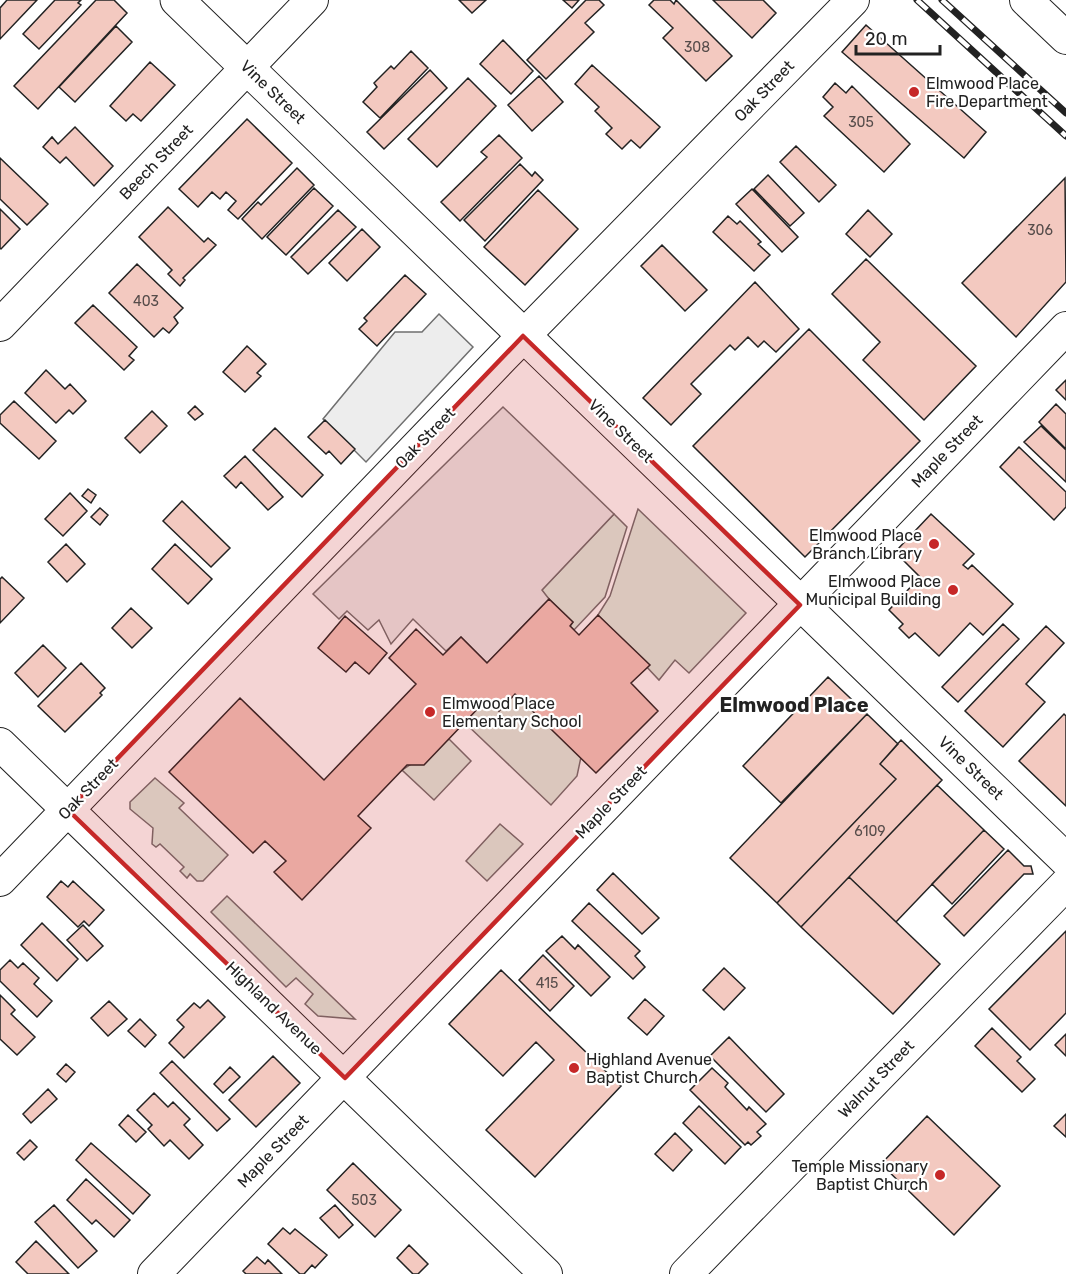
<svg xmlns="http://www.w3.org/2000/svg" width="1066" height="1274" viewBox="0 0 1066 1274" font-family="Rubik,sans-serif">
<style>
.green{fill:#e0efe3;stroke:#6f6f6f;stroke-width:1.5}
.parking{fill:#ededed;stroke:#6f6f6f;stroke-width:1.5}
.building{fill:#f3c9c0;stroke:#222;stroke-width:1.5}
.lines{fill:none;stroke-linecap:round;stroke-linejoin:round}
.minor-casing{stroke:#222;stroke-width:34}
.major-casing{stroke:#222;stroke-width:35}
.minor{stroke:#fff;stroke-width:32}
.major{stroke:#fff;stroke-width:33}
.rail-casing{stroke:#222;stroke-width:7}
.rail{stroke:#fff;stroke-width:4.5;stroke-dasharray:14;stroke-linecap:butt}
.marked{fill:#c62828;fill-opacity:0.2;stroke:#c62828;stroke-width:4.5;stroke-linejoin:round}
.poi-dot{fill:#c62828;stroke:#fff;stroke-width:2}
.labels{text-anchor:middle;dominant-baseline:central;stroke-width:4.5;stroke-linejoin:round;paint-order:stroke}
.number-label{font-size:14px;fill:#564c4a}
.poi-label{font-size:16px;fill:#222;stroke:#fff;text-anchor:start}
.street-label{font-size:16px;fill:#222;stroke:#fff}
.quarter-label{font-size:20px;font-weight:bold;fill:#222;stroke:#fff}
</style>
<rect width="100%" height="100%" fill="#fff"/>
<path class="green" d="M638,509L746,613L689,673L675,660L659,680L598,615L610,596Z
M614,514L627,527L605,597L574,630L570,626L573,622L541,591Z
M515,694L581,757L577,776L551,805L464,722L486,700L499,711Z
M449,739L471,761L434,800L402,770Z
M155,778L184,803L179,808L228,855L203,881H197L190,874L187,878L180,871L184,867L160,844L156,847L152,844L153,828L130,809V802Z
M500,824L523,844L487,881L466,861Z
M227,896L355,1019L318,1016L305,1004L313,994L296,978L286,987L211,912Z"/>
<path class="parking" d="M439,314L473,347L366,462L323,419L395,332H422Z
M503,407L614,514L542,590L549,599L487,663L461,637L446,651L413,619L391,644L379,620L368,630L347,611L339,619L313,594Z"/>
<path class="building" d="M7,0H37L0,39V8Z
M55,0H81L78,3L81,5L39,49L23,34Z
M96,0H114L127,13L38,109L14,86Z
M459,0H486L472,13Z
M563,0H579L572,8Z
M586,0H599L604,5L585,23L594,32L546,79L527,60Z
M654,0H670L674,4L676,0L732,56L706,81L663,38L673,28L649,5Z
M713,0H763L776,13L752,38Z
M866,25L986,132L964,158L842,52Z
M116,26L132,42L75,102L59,87Z
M503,40L533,71L511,94L480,64Z
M411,51L428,68L380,118L363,102L377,87L374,83L391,66L394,69Z
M150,62L175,85L141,121L133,114L126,121L110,106Z
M592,65L660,127L640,148L631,140L622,149L606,134L612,128L595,111L599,107L575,84Z
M430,70L447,88L384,149L367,132Z
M539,76L563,102L532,131L508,105Z
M468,78L496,106L437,167L408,139Z
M835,83L846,93L852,86L910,144L884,172L824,116L833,107L823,97Z
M247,119L292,163L238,219L228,210L236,201L226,192L220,199L212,192L198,207L179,189Z
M75,127L113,166L94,186L66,157L60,163L43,147L52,137L58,144Z
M499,135L522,158L460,221L441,202L487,157L481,152Z
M796,146L836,185L819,202L780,162Z
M0,158L48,204L27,225L0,199Z
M520,164L532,176L535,172L543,180L485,241L464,220Z
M297,168L314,185L262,239L242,219L258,202L261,205Z
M768,175L804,213L790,226L754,189Z
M1065,178L1066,282L1016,337L962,283Z
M314,188L333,206L286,255L267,237Z
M752,189L798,237L782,252L736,204Z
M538,190L578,229L525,285L484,247Z
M168,207L204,242L208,238L216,245L183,278L185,280L180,286L168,274L172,270L139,237Z
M0,209L20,229L1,249L0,248Z
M338,210L356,227L308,274L291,257Z
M868,210L892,234L870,257L846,234Z
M728,216L737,224L740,221L761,242L758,244L770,255L754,271L713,232Z
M362,229L380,247L347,281L329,263Z
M662,245L707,290L685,311L641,266Z
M866,259L976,366L924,420L863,360L880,342L832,294Z
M137,264L183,308L174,317L178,323L169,333L163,328L154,337L109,293Z
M405,275L426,294L377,346L359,329L367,321L364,318Z
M755,282L799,329L776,352L764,341L758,347L748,337L735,350L730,345L691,384L701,394L671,425L643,398Z
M93,305L137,347L129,356L134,360L124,370L75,323Z
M809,329L920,441L805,557L693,446Z
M247,346L266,364L257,373L261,376L245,392L223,372Z
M46,370L65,389L70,384L86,401L73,414L69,410L56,423L25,393Z
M1066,380V400L1056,390Z
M14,401L56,441L39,459L0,423V415Z
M1056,404L1066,414V449L1039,422Z
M195,406L203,414L195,420L188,413Z
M152,411L167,426L140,453L125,438Z
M325,420L355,449L341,464L329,451L326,454L308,437Z
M1041,426L1066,450V482L1024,442Z
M275,428L323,475L302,497L253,450Z
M1019,447L1066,492V507L1054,520L1000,467Z
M245,456L283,497L268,510L241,482L236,488L224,476Z
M88,489L96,495L91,503L82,496Z
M70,493L87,511L63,536L45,519Z
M182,501L230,548L211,567L163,521Z
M100,508L108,515L100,525L91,517Z
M931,514L974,554L963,565L968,569L972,565L1013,604L983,635L970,623L939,656L915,633L909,638L899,628L903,624L889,610L920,577L898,555L900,553L897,550Z
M66,544L85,564L67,582L48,562Z
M175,544L212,579L188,604L152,569Z
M2,577L24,598L0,623V579Z
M549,599L573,622L570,626L579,635L598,615L650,665L631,683L658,711L596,773L515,694L499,711L486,700L424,765H407L358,816L371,828L302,900L274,872L286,861L265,841L253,853L169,772L240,698L324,780L416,684L389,658L416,629L443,655L461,637L487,663Z
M131,608L152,628L132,648L112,628Z
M345,616L387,653L369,674L355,662L346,672L318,648Z
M1003,624L1019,639L958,702L942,687Z
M1046,626L1064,643L1026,684L1045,702L1003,747L965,711Z
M43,645L66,668L38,697L15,673Z
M81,663L105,688L100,693L102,695L65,732L38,706Z
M828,677L867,714L781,803L743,766Z
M867,714L898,744L880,764L896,779L777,903L730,858Z
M1064,714L1066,716V806L1019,761Z
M901,740L942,780L801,927L777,903L896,779L880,764Z
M937,785L984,830L896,922L849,877Z
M984,830L1004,849L952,904L932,884Z
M1008,850L1024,866H1031L1033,874H1024L964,936L944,916Z
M613,873L659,918L642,934L597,890Z
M849,877L940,964L893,1014L801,927Z
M61,881L68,887L73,881L104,910L89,926L84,921L78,927L47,897Z
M589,903L640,951L635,956L645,967L633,979L572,921Z
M42,923L78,959L57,981L21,945Z
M83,925L103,946L87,961L67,940Z
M1066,931V1013L1030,1050L989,1009Z
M562,936L575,949L578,945L610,977L591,996L546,951Z
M543,955L574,986L550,1011L519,980Z
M10,960L18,968L23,963L39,978L34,984L52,1001L37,1017L0,981V970Z
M724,968L745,988L724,1010L703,990Z
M501,970L621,1086L535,1177L486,1130L554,1060L536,1042L503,1076L449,1024Z
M0,995L15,1010L11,1014L35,1037L17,1055L0,1039Z
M645,999L664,1016L647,1035L628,1018Z
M208,1000L225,1017L184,1058L169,1043L184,1027L177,1020L194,1003L200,1008Z
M109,1001L127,1019L108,1036L91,1018Z
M140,1019L156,1035L145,1047L128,1031Z
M992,1028L1021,1057L1017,1061L1035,1079L1022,1092L975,1046Z
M1066,1034V1056L1055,1045Z
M729,1037L784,1094L766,1112L710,1056Z
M273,1056L300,1083L256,1127L229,1100Z
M172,1061L230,1119L217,1131L160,1073Z
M66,1064L75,1072L66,1082L57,1074Z
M230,1067L240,1077L223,1093L214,1084Z
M712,1068L728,1083L725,1087L747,1110L749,1107L766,1124L757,1132L761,1136L751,1145L748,1142L745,1145L690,1090Z
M48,1089L57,1099L31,1123L23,1114Z
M154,1093L168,1107L173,1102L190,1119L184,1125L203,1145L189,1159L170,1140L164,1146L148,1129L152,1125L137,1110Z
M699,1106L741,1147L725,1164L683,1123Z
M1066,1114V1137L1054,1126Z
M128,1115L146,1132L136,1142L119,1125Z
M927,1116L1000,1186L954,1235L881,1164Z
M675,1133L692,1150L673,1171L655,1154Z
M30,1140L37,1147L24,1160L17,1153Z
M91,1143L150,1195L133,1214L76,1160Z
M353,1163L401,1210L375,1237L327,1190Z
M86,1179L130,1220L114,1237L96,1220L92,1224L67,1200Z
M54,1205L97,1251L78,1268L35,1222Z
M335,1205L353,1225L339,1238L320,1218Z
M283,1228L290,1234L295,1229L327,1255L315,1268L312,1265L304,1274H300L268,1244Z
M36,1241L69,1274H28L16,1262Z
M409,1245L428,1264L418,1274H413L397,1258Z
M257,1257L265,1264L268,1260L282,1274H246L243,1271Z"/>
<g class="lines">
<g class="minor-casing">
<path id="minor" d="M1026,0L1066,38
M0,325L312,0
M0,744L546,1274
M0,880L502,358L853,0
M154,1274L1066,328
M686,1274L1066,884"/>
</g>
<g class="major-casing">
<path id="major" d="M177,0L1066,860"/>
</g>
<use href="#minor" class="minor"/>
<use href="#major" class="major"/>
<g class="rail-casing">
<path id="rail" d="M917,0L1066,136
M942,0L1066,113"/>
</g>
<use href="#rail" class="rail"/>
</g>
<path class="marked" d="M523,336L800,605L345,1078L68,810Z"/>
<g class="poi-dot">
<circle cx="914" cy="92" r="6"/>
<circle cx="934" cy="544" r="6"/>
<circle cx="953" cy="590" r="6"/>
<circle cx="430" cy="712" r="6"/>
<circle cx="574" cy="1068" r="6"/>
<circle cx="940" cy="1175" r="6"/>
</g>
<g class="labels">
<g class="number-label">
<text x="697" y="47">308</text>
<text x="861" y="122">305</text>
<text x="1040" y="230">306</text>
<text x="146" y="301">403</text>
<text x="870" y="831">6109</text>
<text x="547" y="983">415</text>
<text x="364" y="1200">503</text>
</g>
<g class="poi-label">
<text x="926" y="83">Elmwood Place<tspan x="926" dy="18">Fire Department</tspan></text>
<text x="922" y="535" text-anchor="end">Elmwood Place<tspan x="922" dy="18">Branch Library</tspan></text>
<text x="941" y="581" text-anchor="end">Elmwood Place<tspan x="941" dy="18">Municipal Building</tspan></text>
<text x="442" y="703">Elmwood Place<tspan x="442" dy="18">Elementary School</tspan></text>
<text x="586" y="1059">Highland Avenue<tspan x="586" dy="18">Baptist Church</tspan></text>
<text x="928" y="1166" text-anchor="end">Temple Missionary<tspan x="928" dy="18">Baptist Church</tspan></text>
</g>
<g class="street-label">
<text transform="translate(764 91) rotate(-46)">Oak Street</text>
<text transform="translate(273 92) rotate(44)">Vine Street</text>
<text transform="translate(156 162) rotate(-46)">Beech Street</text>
<text transform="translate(621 431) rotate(44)">Vine Street</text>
<text transform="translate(425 438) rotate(-46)">Oak Street</text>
<text transform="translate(947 451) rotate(-46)">Maple Street</text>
<text transform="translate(971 768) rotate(44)">Vine Street</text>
<text transform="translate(88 789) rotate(-46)">Oak Street</text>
<text transform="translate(611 802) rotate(-46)">Maple Street</text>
<text transform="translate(274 1008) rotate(44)">Highland Avenue</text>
<text transform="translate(876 1079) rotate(-46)">Walnut Street</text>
<text transform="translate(273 1151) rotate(-46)">Maple Street</text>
</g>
<g class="quarter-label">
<text x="794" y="705">Elmwood Place</text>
</g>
</g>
<path d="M856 45v9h84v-9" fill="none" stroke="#222222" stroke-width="3"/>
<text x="865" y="45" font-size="18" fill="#222222" stroke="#ffffff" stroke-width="4.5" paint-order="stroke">20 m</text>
</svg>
